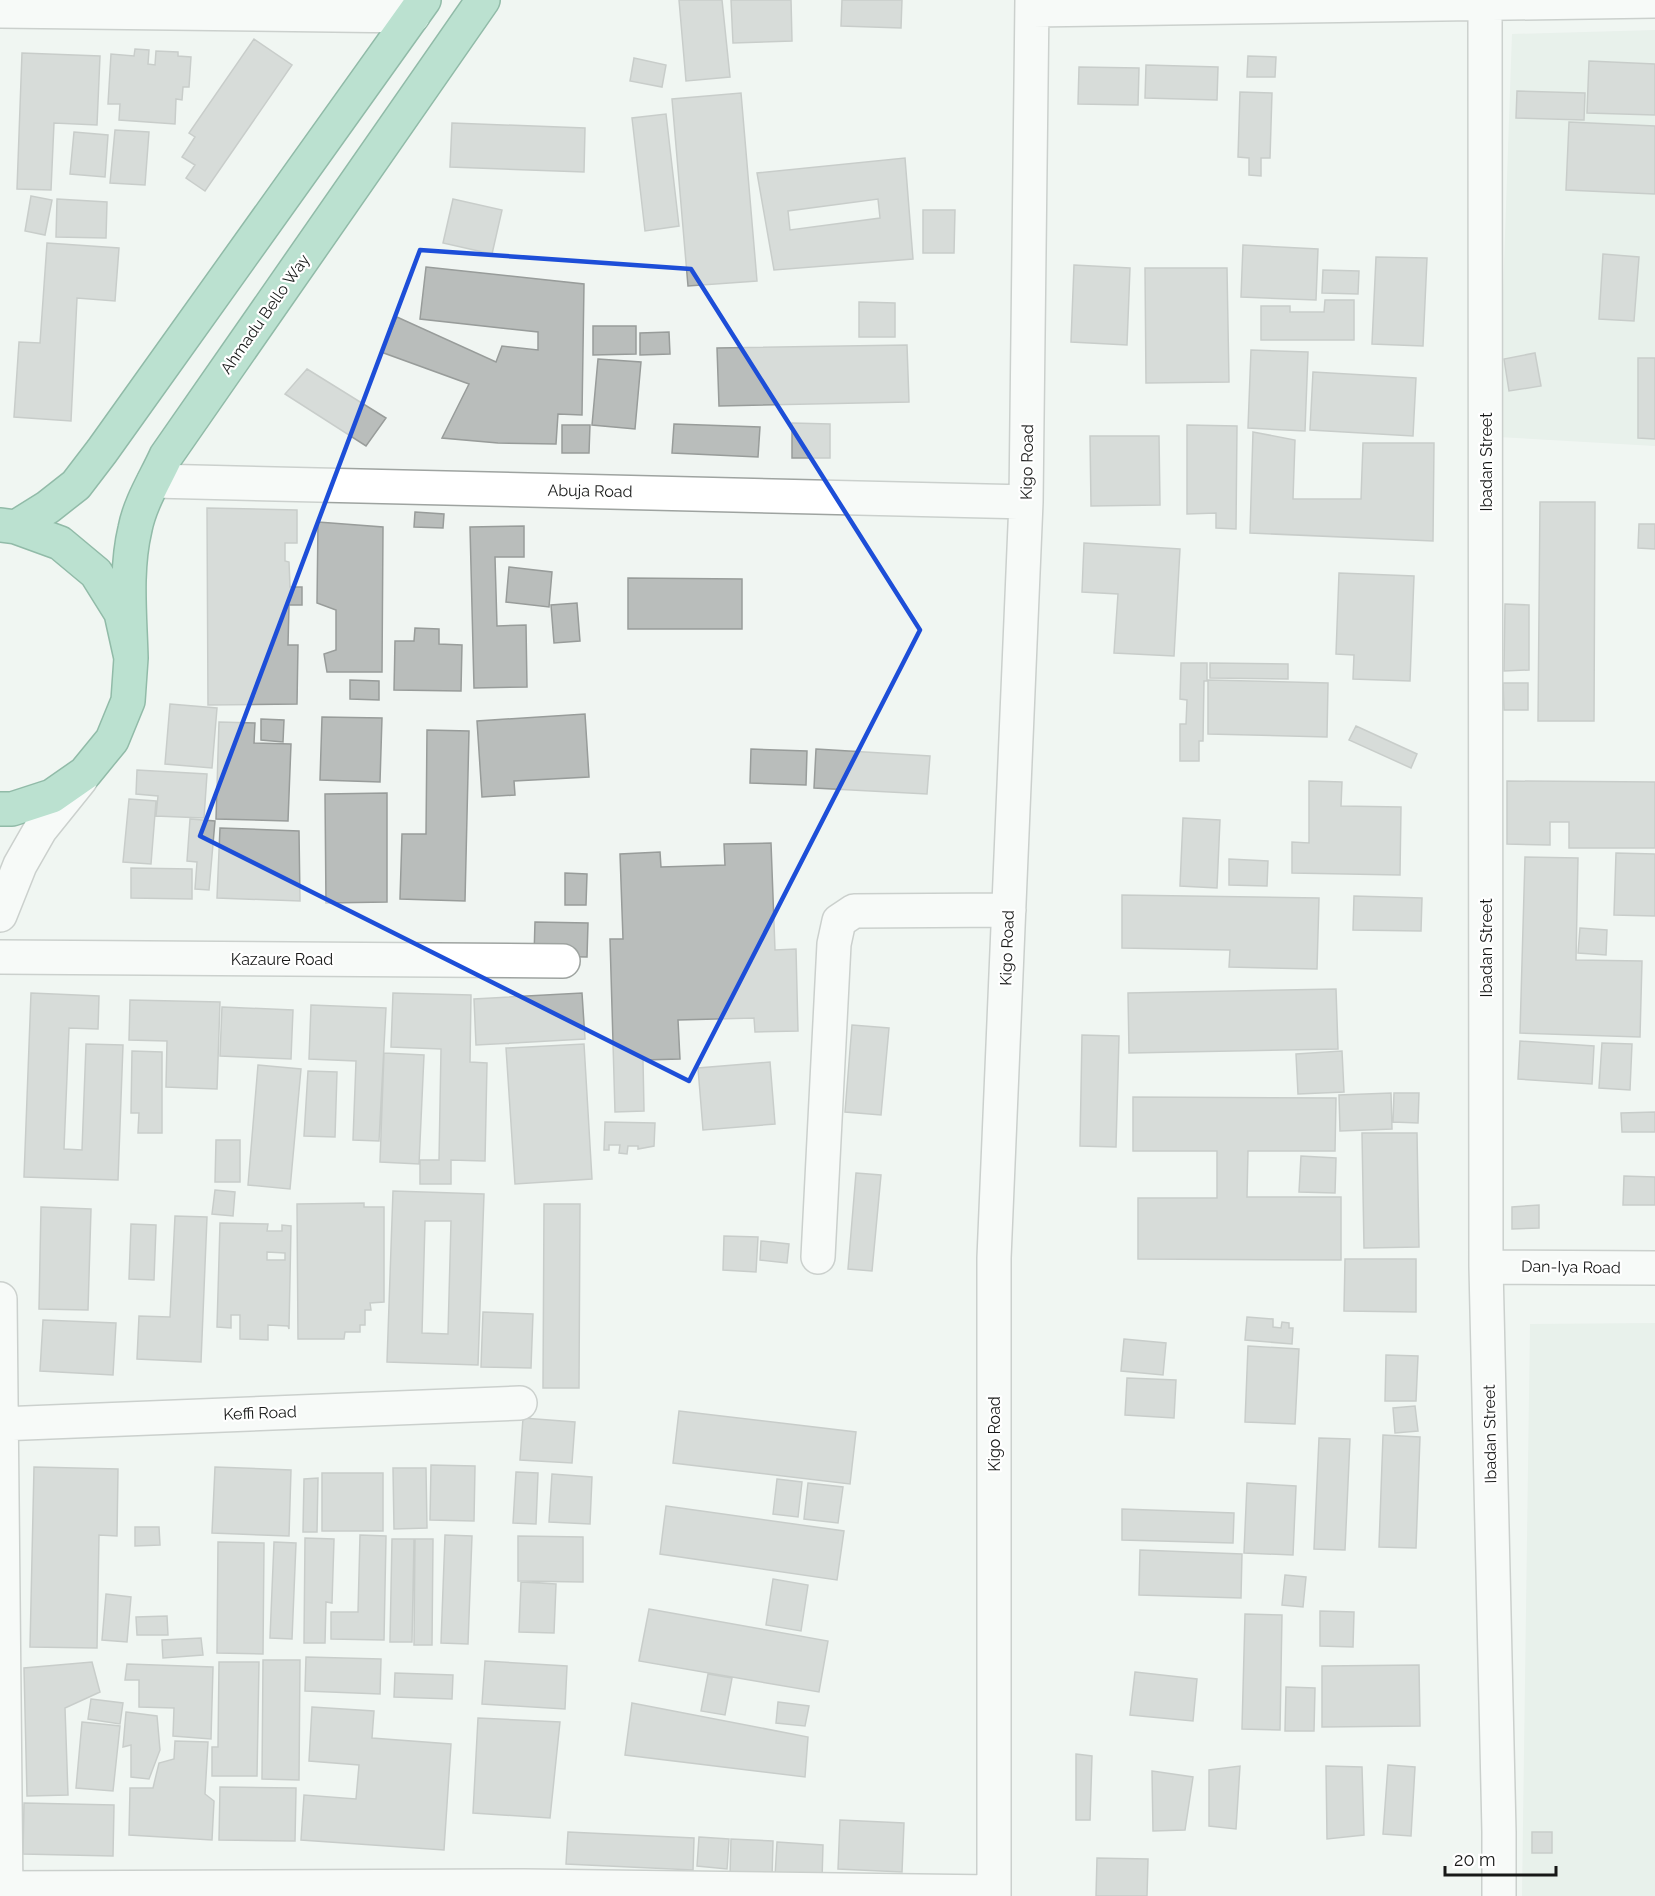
<svg xmlns="http://www.w3.org/2000/svg" width="1655" height="1896" viewBox="0 0 1655 1896" font-family="Raleway,sans-serif">
<style>
.built{fill:#deeae2}
.building{fill:#b9bdbb;stroke:#989c9a;stroke-width:1.5;fill-rule:evenodd}
.lines{fill:none;stroke-linecap:round;stroke-linejoin:round}
.minor-casing{stroke:#9ea3a0;stroke-width:36}
.major-casing{stroke:#1e734e;stroke-width:36}
.minor{stroke:#fff;stroke-width:33}
.major{stroke:#7ac8a7;stroke-width:33}
.marked{fill:none;stroke:#1d4ed8;stroke-width:4.5;stroke-linejoin:round}
.labels{text-anchor:middle;dominant-baseline:central;stroke-width:4.5;stroke-linejoin:round;paint-order:stroke}
.street-label{font-size:16px;fill:#171817;stroke:#fff}
</style>
<rect width="100%" height="100%" fill="#f0f5f2"/>
<path class="built" d="M1655,30V446L1498,437L1512,34Z
M1655,1323V1896H1522L1530,1324Z"/>
<path class="building" d="M679,0H722L730,77L686,81Z
M731,0H791L792,41L733,43Z
M842,0H902L901,28L841,26Z
M254,39L292,65L205,191L186,178L195,165L182,157L195,137L189,133Z
M135,49L149,50L148,64L155,65L156,51L178,52V56L191,57L189,87H183L182,100L176,99L175,124L119,120L120,104H108L111,54L134,56Z
M22,53L100,56L97,125L54,123L51,190L17,189Z
M1248,56L1276,57L1275,77H1247Z
M634,58L666,65L662,87L630,81Z
M1589,61L1655,64V115L1587,113Z
M1146,65L1218,67L1217,100L1145,98Z
M1079,67L1139,68L1138,105L1078,104Z
M1517,91L1585,93L1584,120L1516,118Z
M1240,92L1272,93L1270,158H1261V176L1249,175V158L1238,157Z
M741,93L757,281L688,286L672,99Z
M666,114L679,226L645,231L632,118Z
M1569,122L1655,126V194L1566,190Z
M452,123L585,128L584,172L450,167Z
M115,130L149,132L145,185L110,183Z
M74,132L108,135L105,177L70,174Z
M905,158L913,259L774,270L757,173ZM878,199L880,218L790,230L788,211Z
M31,196L52,200L45,235L25,231Z
M57,199L107,202L106,238L56,237Z
M453,199L502,210L492,254L443,243Z
M923,210H955L954,253H923Z
M47,243L119,248L115,301L77,298L71,421L14,417L19,342L40,343Z
M1243,245L1318,249L1316,300L1241,297Z
M1603,254L1639,257L1634,321L1599,319Z
M1376,257L1427,258L1423,346L1372,344Z
M1074,265L1130,268L1127,345L1071,342Z
M426,267L584,284L582,415L558,414L556,444L498,443L442,438L469,384L381,352L397,317L496,362L502,346L538,350V332L420,319Z
M1145,268H1227L1229,382L1146,383Z
M1323,270L1359,271L1358,294L1322,293Z
M1325,300H1354V340H1261V306H1290V312H1324Z
M859,302L895,303V337H859Z
M593,326H636V354L593,355Z
M669,332L670,354L640,355V333Z
M907,345L909,402L719,406L717,348Z
M1251,350L1308,352L1305,431L1248,428Z
M1535,353L1541,386L1509,391L1504,359Z
M1638,358H1655V439L1638,438Z
M598,359L641,362L635,429L592,425Z
M307,369L386,418L366,446L285,394Z
M1313,372L1416,378L1413,436L1310,430Z
M792,423L830,424V458H792Z
M674,424L760,427L758,457L672,453Z
M562,425H590L589,453H562Z
M1187,425L1237,426L1236,529L1216,528V513L1187,514Z
M1253,432L1295,440L1293,499H1361L1363,443H1434L1433,541L1250,533Z
M1090,436H1159L1160,505L1091,506Z
M1540,502H1595L1594,721H1538Z
M207,508L297,510V543H285V561L289,562L290,587H302V605H289L288,645H298L297,704L208,705Z
M415,512L444,514L443,528L414,527Z
M318,522L383,527L382,672H327L324,654L336,650V610L317,603Z
M1639,524H1655V549L1638,548Z
M524,526V557H495L497,626L526,625L527,687L474,688L470,527Z
M1084,543L1180,549L1174,656L1114,653L1118,594L1082,592Z
M509,567L552,572L549,607L506,602Z
M1339,573L1414,576L1410,681L1353,679L1354,655L1336,654Z
M628,578L742,579V629H628Z
M577,603L580,641L554,643L551,605Z
M1505,604L1529,605V670L1504,671Z
M415,628L439,629V644L462,645L461,691L394,690L395,641H414Z
M1181,663H1207V681H1204L1203,741H1199V761H1180V724H1186L1187,700L1180,699Z
M1210,663L1288,664V679L1210,678Z
M350,680L379,681V700L350,699Z
M1208,680L1328,683L1327,737L1208,734Z
M1503,683H1528V710H1504Z
M170,704L217,708L212,768L165,764Z
M585,714L589,777L514,781L515,795L482,797L477,721Z
M322,717L382,718L380,782L320,780Z
M261,719L284,720L283,742L261,740Z
M219,722L255,723L254,743L291,744L288,821L216,819Z
M1356,726L1417,754L1411,768L1349,740Z
M427,730L469,731L465,901L400,899L402,834H426Z
M751,749L807,751L806,785L750,783Z
M816,749L930,756L927,794L814,788Z
M137,770L207,774L204,818L156,816L158,796L136,794Z
M1309,781L1342,782L1341,806L1401,807L1400,875L1292,873V842L1309,843Z
M1507,781L1655,782V848H1569V822H1550V845L1507,844Z
M387,793V902L326,903L325,794Z
M129,799L156,801L151,864L123,862Z
M1183,818L1220,820L1217,888L1180,886Z
M190,819L215,821L209,890L195,889L197,862L187,861Z
M220,828L299,831L300,901L217,898Z
M771,843L775,950L796,949L798,1031L755,1032L754,1018L678,1020L680,1059L643,1060L644,1111L615,1112L610,939H623L620,854L660,852L661,867L725,865L724,844Z
M1616,853L1655,854V916L1614,915Z
M1525,857L1578,858L1576,960L1642,961L1640,1037L1520,1033Z
M1229,859L1268,861L1267,886L1229,885Z
M131,868L192,869V899L131,898Z
M565,873L587,874L586,905H565Z
M1122,895L1319,898L1317,969L1229,967L1230,950L1122,948Z
M1354,896L1422,898L1421,931L1353,930Z
M535,922L588,923L587,957L534,956Z
M1580,928L1607,930L1606,955L1578,953Z
M1336,989L1338,1049L1129,1053L1128,993Z
M31,993L99,996L98,1029L69,1028L64,1149L82,1150L86,1044L123,1045L118,1180L24,1177Z
M393,993L471,995L470,1062L487,1063L485,1161L451,1160V1184H420V1160H439L441,1049L391,1047Z
M582,993L585,1039L476,1045L474,999Z
M130,1000L220,1002L217,1089L166,1087L167,1041L129,1040Z
M311,1005L386,1008L379,1141L353,1140L356,1061L309,1059Z
M222,1007L293,1010L291,1059L220,1056Z
M852,1025L889,1028L881,1115L845,1112Z
M1082,1035L1119,1036L1116,1147L1080,1146Z
M1520,1041L1594,1046L1592,1084L1518,1079Z
M1602,1043L1632,1044L1630,1090L1599,1088Z
M584,1044L592,1179L515,1184L506,1048Z
M132,1051L162,1052V1133H138L139,1113H131Z
M1342,1051L1344,1092L1298,1094L1296,1054Z
M384,1053L424,1055L419,1164L380,1162Z
M770,1062L775,1124L703,1130L698,1068Z
M258,1065L301,1069L290,1189L248,1185Z
M308,1071L337,1072L335,1137L304,1136Z
M1391,1093L1392,1129L1340,1131L1339,1095Z
M1394,1093H1419L1418,1123L1393,1122Z
M1133,1097L1336,1098L1335,1151H1248L1247,1197H1341V1260L1138,1259V1198H1217V1151H1133Z
M1655,1112V1132H1622L1621,1113Z
M605,1122L655,1123L654,1146L638,1149V1146H628L627,1154L619,1153L620,1145H609V1150H604Z
M1362,1133H1417L1419,1247L1364,1248Z
M216,1140H240V1182H215Z
M1301,1156L1336,1158L1335,1193L1299,1192Z
M856,1173L881,1175L872,1271L848,1269Z
M1624,1176L1655,1177V1205H1623Z
M215,1190L235,1192L233,1216L212,1214Z
M393,1191L484,1194L478,1365L387,1362ZM425,1221H451L448,1334L422,1333Z
M364,1203V1207H384V1302L370,1303L371,1310H365V1325H360V1332H345L344,1339H298L297,1204Z
M544,1204H580L579,1388H543Z
M1539,1205V1228L1512,1229V1207Z
M41,1207L91,1209L88,1310L39,1309Z
M175,1216L207,1217L201,1362L137,1359L139,1316L170,1317Z
M220,1223L268,1224L267,1231H282V1225L291,1226L289,1329L288,1326L268,1325V1340L240,1339V1315H231V1328L217,1327ZM267,1252L285,1253V1260H267Z
M131,1224L156,1225L154,1280L129,1279Z
M724,1236L758,1237L756,1272L723,1270Z
M761,1241L789,1244L787,1263L760,1260Z
M1345,1259H1416V1312L1344,1311Z
M483,1312L533,1314L531,1368L481,1367Z
M1247,1317L1273,1319V1327L1281,1328L1282,1322L1289,1323V1328H1293L1292,1344L1245,1340Z
M43,1320L116,1323L113,1375L40,1371Z
M1124,1339L1166,1343L1163,1375L1121,1371Z
M1248,1346L1299,1349L1295,1424L1245,1422Z
M1386,1355L1418,1356L1416,1401H1385Z
M1127,1378L1176,1380L1174,1418L1125,1415Z
M1415,1406L1418,1431L1395,1433L1393,1408Z
M679,1411L856,1432L850,1484L673,1463Z
M523,1418L575,1422L572,1463L520,1460Z
M1383,1435L1420,1437L1416,1548L1379,1547Z
M1319,1438L1350,1439L1345,1550L1314,1549Z
M431,1465L475,1466L474,1521L430,1520Z
M34,1467L118,1469L117,1536L99,1535L97,1648L30,1647Z
M215,1467L291,1470L289,1536L212,1533Z
M393,1468H426L427,1528L394,1529Z
M516,1472L538,1473L536,1524L513,1523Z
M322,1473H383V1531H322Z
M552,1474L592,1477L590,1524L549,1522Z
M318,1478L317,1532H303L304,1479Z
M777,1479L802,1482L798,1517L773,1514Z
M808,1483L843,1487L838,1523L804,1519Z
M1247,1483L1296,1486L1293,1555L1244,1553Z
M666,1506L844,1531L837,1580L660,1554Z
M1122,1509L1234,1513L1233,1543L1122,1540Z
M135,1527H159L160,1545L135,1546Z
M360,1535L386,1536L384,1640L331,1639V1612H358Z
M445,1535L472,1536L468,1644L441,1643Z
M518,1536L583,1537V1582L518,1581Z
M305,1538L334,1539L332,1603L326,1602L325,1643H304Z
M392,1539H414L412,1642H390Z
M415,1539H433L432,1645H414Z
M218,1542L264,1543L263,1654L217,1653Z
M274,1542L296,1543L292,1639L270,1638Z
M1140,1550L1242,1554L1241,1598L1139,1595Z
M1285,1575L1306,1577L1303,1607L1282,1605Z
M773,1579L808,1585L801,1631L766,1625Z
M521,1582L556,1584L554,1633L519,1632Z
M106,1594L131,1597L127,1642L102,1640Z
M649,1609L828,1641L819,1692L639,1661Z
M1320,1611L1354,1612L1353,1647L1320,1646Z
M1245,1614L1282,1615L1280,1730L1242,1729Z
M167,1616L168,1635H137L136,1617Z
M201,1638L203,1655L163,1658L162,1640Z
M306,1657L381,1659L380,1694L305,1691Z
M263,1660H300L299,1780L262,1779Z
M485,1661L567,1666L565,1709L482,1704Z
M92,1662L100,1692L65,1708L68,1795L27,1796L24,1668Z
M219,1662H259L257,1776H212V1747H218Z
M127,1664L213,1667L211,1739L173,1736L174,1708L139,1707V1680H125Z
M1419,1665L1420,1726L1322,1727V1666Z
M1135,1672L1197,1679L1193,1721L1130,1715Z
M395,1673L453,1675L452,1699L394,1697Z
M708,1674L732,1678L725,1715L701,1711Z
M1286,1687L1315,1688L1314,1731H1285Z
M91,1699L123,1703L120,1724L88,1719Z
M778,1702L809,1706L805,1726L776,1723Z
M632,1703L808,1737L805,1777L625,1755Z
M312,1707L374,1711L372,1738L451,1744L444,1850L301,1840L304,1795L356,1799L359,1765L309,1761Z
M126,1712L157,1716L160,1750L149,1779L131,1777V1745L123,1747Z
M478,1718L560,1722L550,1818L473,1813Z
M82,1722L120,1726L113,1791L76,1788Z
M175,1741L208,1742L205,1794L214,1801L212,1840L129,1835L130,1788H153L159,1763L174,1759Z
M1076,1754L1092,1756L1090,1820H1076Z
M1388,1765L1415,1767L1411,1836L1383,1834Z
M1240,1766L1236,1829L1209,1826V1770Z
M1326,1766L1362,1767L1364,1835L1327,1839Z
M1152,1771L1193,1777L1185,1830L1153,1831Z
M220,1787L296,1788L295,1841L219,1840Z
M24,1803L114,1805L113,1856L23,1854Z
M840,1820L904,1823L902,1872L838,1869Z
M568,1832L694,1838L693,1870L566,1864Z
M1532,1832H1552V1853H1532Z
M699,1837L729,1839L727,1869L697,1866Z
M731,1839L773,1841L772,1878L730,1876Z
M777,1842L823,1845L822,1880L775,1877Z
M1097,1858L1148,1859L1147,1896H1096Z"/>
<g class="lines">
<g class="minor-casing">
<path id="minor" d="M1485,0L1486,1267L1499,1832V1896
M1033,10L1655,1
M0,11L413,16
M154,481L1026,502
M0,915L20,865L40,830L81,779
M0,957L563,961
M818,1257L834,944L839,921L854,911L1009,910
M1486,1267L1655,1268
M0,1299L6,1896
M0,1424L520,1403
M0,1888L524,1886L994,1892
M994,1896V1258L1026,502L1032,0"/>
</g>
<g class="major-casing">
<path id="major" d="M16,527L48,507L76,485L102,451L424,0
M131,658C130,616 125,571 135,529C140,503 155,480 166,456L483,0
M0,809H12L52,796L85,773L112,740L128,701L131,658L121,613L96,573L60,543L16,527L1,525"/>
</g>
<use href="#minor" class="minor"/>
<use href="#major" class="major"/>
</g>
<path d="M0 0H1655V1896H0ZM420,250L691,269L920,630L689,1081L200,836Z" fill="#f0f5f2" fill-opacity=".55" fill-rule="evenodd"/>
<path class="marked" d="M420,250L691,269L920,630L689,1081L200,836Z"/>
<g class="labels">
<g class="street-label">
<text transform="translate(265 314) rotate(-55)">Ahmadu Bello Way</text>
<text transform="translate(1027 462) rotate(-89)">Kigo Road</text>
<text transform="translate(1486 462) rotate(-90)">Ibadan Street</text>
<text transform="translate(590 491) rotate(1)">Abuja Road</text>
<text transform="translate(1007 948) rotate(-88)">Kigo Road</text>
<text transform="translate(1486 948) rotate(-90)">Ibadan Street</text>
<text x="282" y="959">Kazaure Road</text>
<text transform="translate(1571 1267) rotate(1)">Dan-Iya Road</text>
<text transform="translate(260 1413) rotate(-2)">Keffi Road</text>
<text transform="translate(994 1434) rotate(-90)">Kigo Road</text>
<text transform="translate(1490 1434) rotate(-91)">Ibadan Street</text>
</g>
</g>
<path d="M1445 1866v9h111v-9" fill="none" stroke="#171817" stroke-width="3"/>
<text x="1454" y="1866" font-size="18" fill="#171817" stroke="#ffffff" stroke-width="4.5" paint-order="stroke">20 m</text>
</svg>
